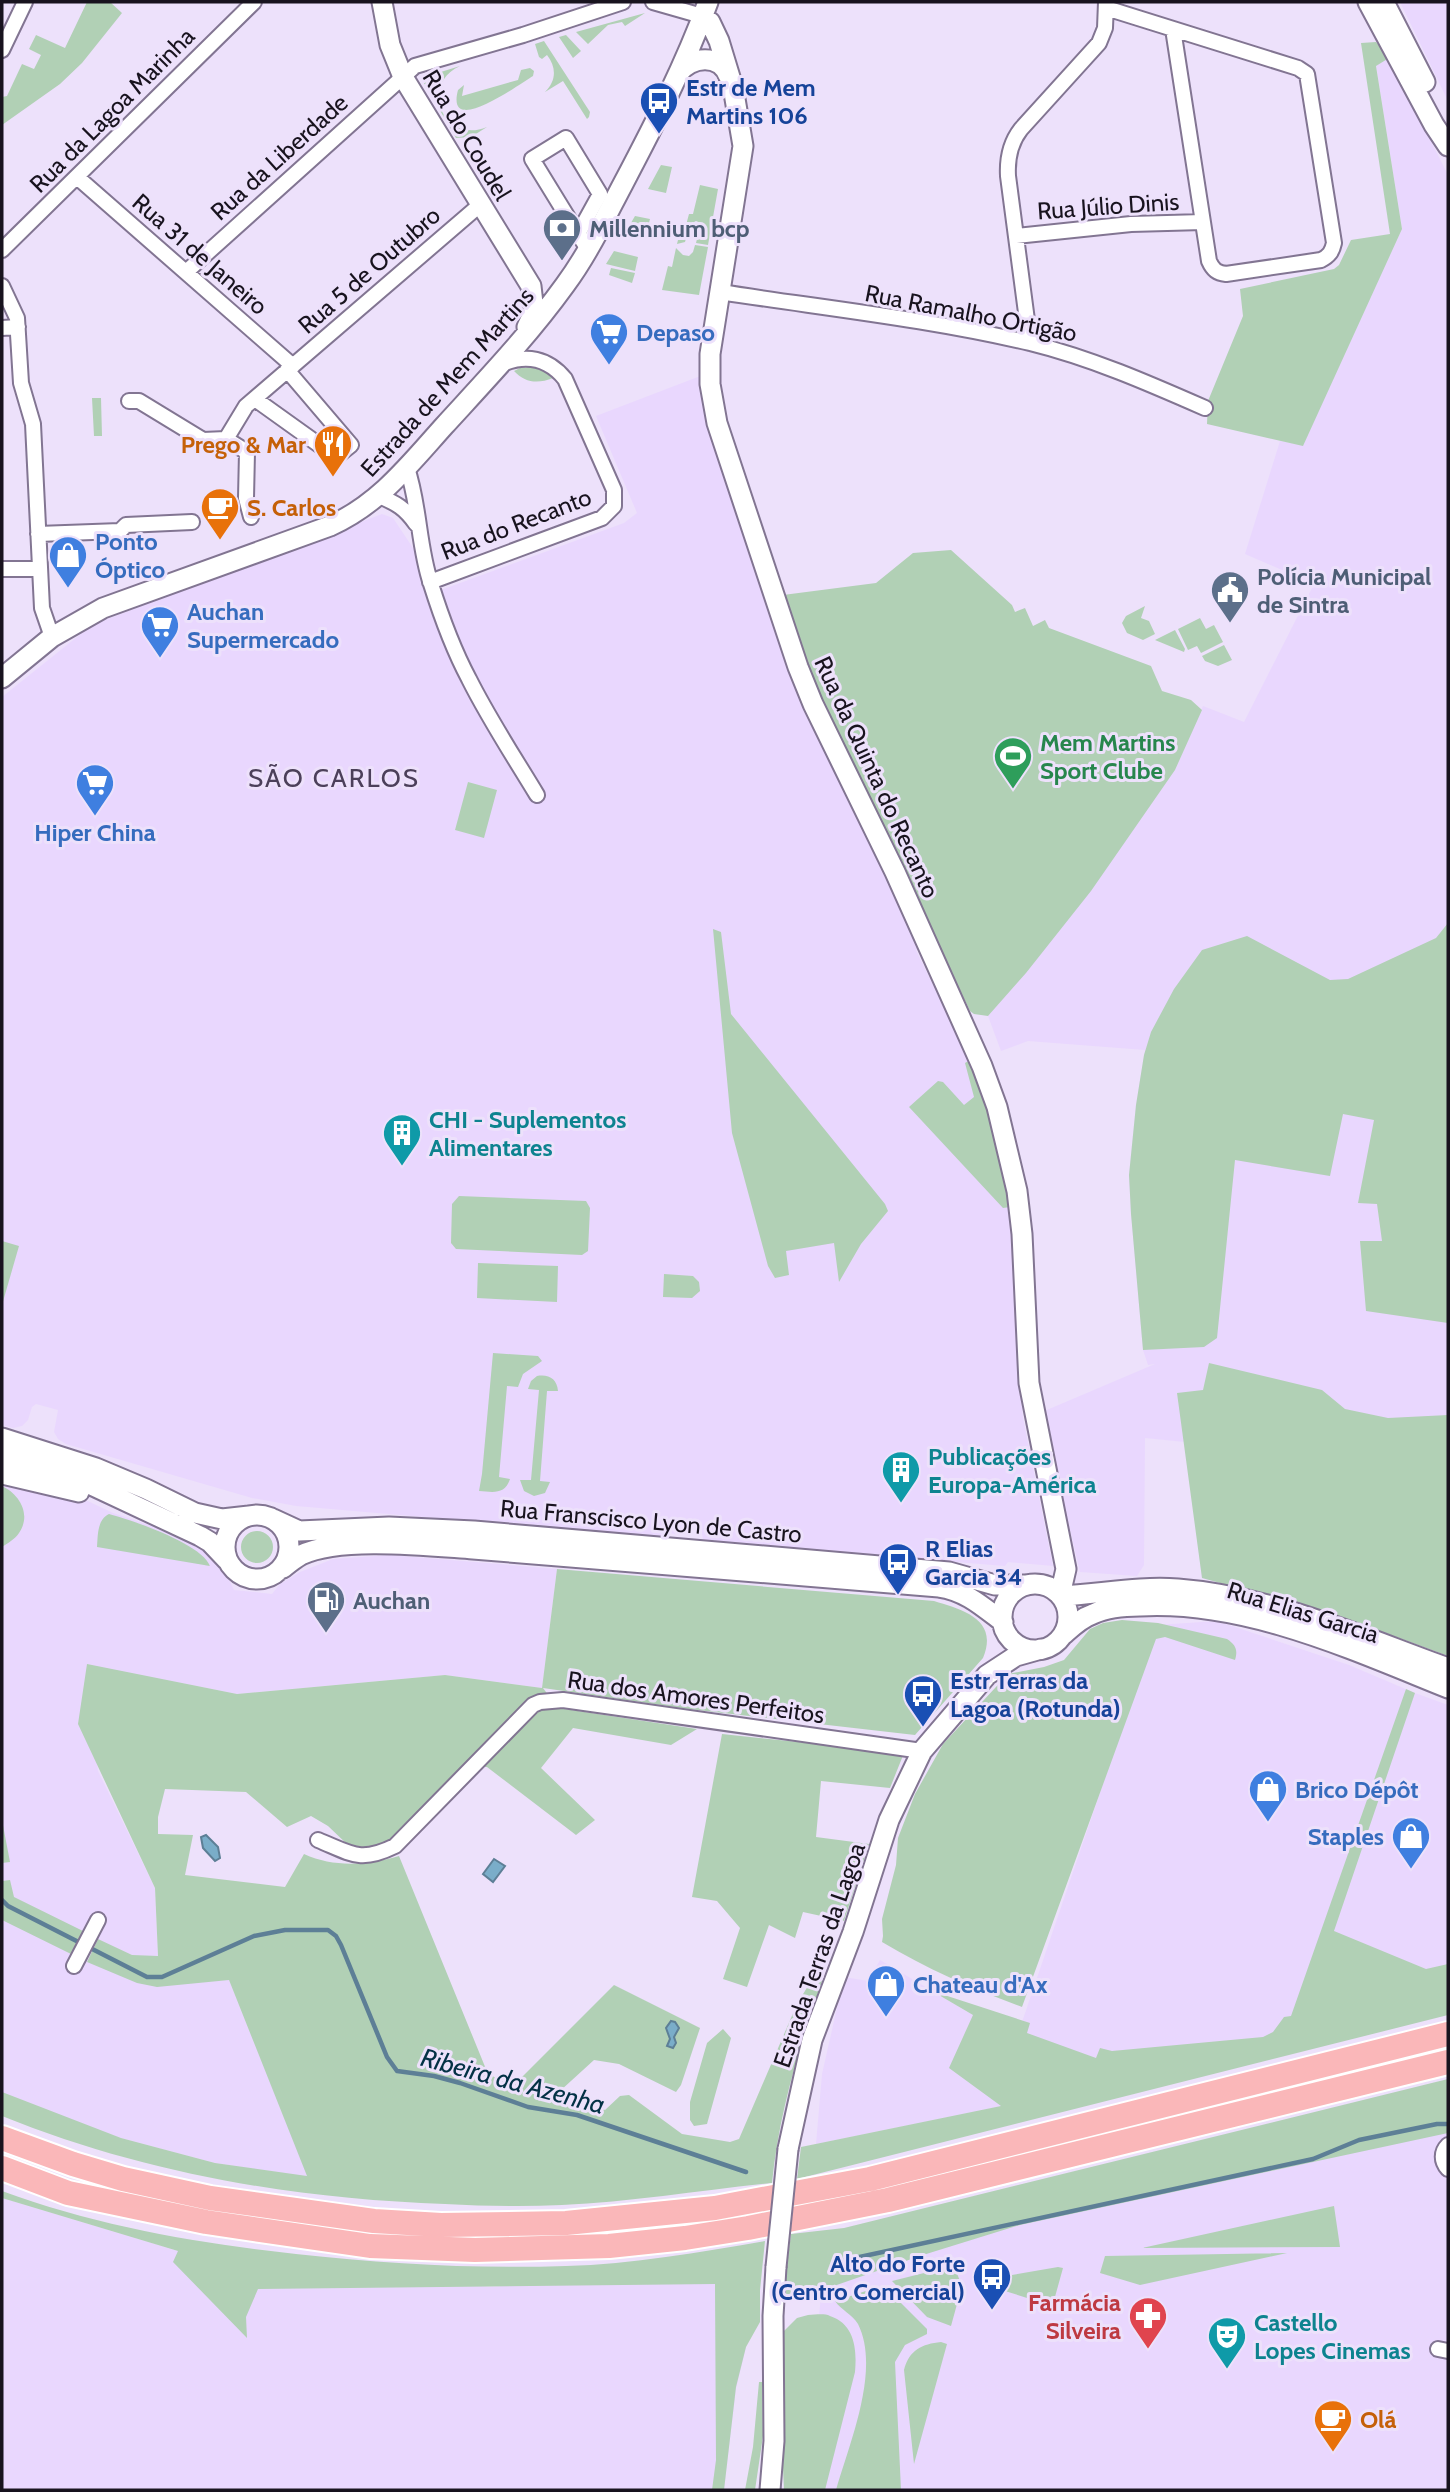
<svg xmlns="http://www.w3.org/2000/svg" width="1450" height="2492" viewBox="0 0 1450 2492" font-family="Cabin,sans-serif">
<style>
.built{fill:#e9d7fe}
.green{fill:#b1d0b5}
.water{fill:#7aadc9;stroke:#5d7f96;stroke-width:2}
.lines{fill:none;stroke-linecap:round;stroke-linejoin:round}
.stream{stroke:#5d7f96;stroke-width:4.5}
.street-casing{stroke:#827592;stroke-width:18}
.secondary-casing{stroke:#827592;stroke-width:23}
.highway-casing{stroke:#fff;stroke-width:28}
.street{stroke:#fff;stroke-width:14}
.secondary{stroke:#fff;stroke-width:19}
.highway{stroke:#fab7b9;stroke-width:24}
.secondary-bridge-casing{stroke:#827592;stroke-width:23;stroke-linecap:butt}
.secondary-bridge{stroke:#fff;stroke-width:19}
.labels{text-anchor:middle;dominant-baseline:central;stroke-width:6;stroke-linejoin:round;paint-order:stroke}
.transit-label{font-size:24px;font-weight:bold;fill:#164399;stroke:#ede1fb;text-anchor:start}
.street-label{font-size:24px;fill:#18131e;stroke:#ede1fb}
.service-label{font-size:24px;font-weight:bold;fill:#4e5e75;stroke:#ede1fb;text-anchor:start}
.shop-label{font-size:24px;font-weight:bold;fill:#366cbe;stroke:#ede1fb;text-anchor:start}
.food-label{font-size:24px;font-weight:bold;fill:#c56008;stroke:#ede1fb;text-anchor:start}
.leisure-label{font-size:24px;font-weight:bold;fill:#27864d;stroke:#ede1fb;text-anchor:start}
.culture-label{font-size:24px;font-weight:bold;fill:#0d838f;stroke:#ede1fb;text-anchor:start}
.health-label{font-size:24px;font-weight:bold;fill:#be3a42;stroke:#ede1fb;text-anchor:end}
.neighbourhood-label{font-size:26px;letter-spacing:2px;fill:#4c405a;stroke:#ede1fb}
.water-label{font-size:26px;font-style:italic;fill:#033145;stroke:#ede1fb}
</style>
<rect width="100%" height="100%" fill="#ede1fb"/>
<path class="built" d="M1400,2H1448V101Z
M1389,58L1448,175V1656L1337,1615L1202,1578L1185,1442L1145,1438L1144,1565L1137,1576L1080,1572L1042,1412L1155,1364L1148,1365L1143,1350L1131,1214L1129,1175L1136,1105L1145,1050L1028,1041L1001,1051L988,1016L1062,927L1175,770L1203,706L1244,722L1314,584L1245,554L1280,441L1303,445L1402,229L1376,65Z
M703,375L819,696L935,939L916,950L974,1069L1001,1154L1014,1235L1017,1357L1023,1418L1053,1566L1008,1562L1005,1566L708,1542L703,1539L701,1529L684,1527L683,1535L669,1533L666,1538L296,1506L252,1498L66,1444L58,1439L54,1432L58,1410L36,1404L32,1407L28,1420L22,1426L13,1428L2,1425V697L92,625L382,514L393,518L441,590L624,523L637,513L596,416Z
M2,1474L54,1485L113,1513L167,1531L201,1548L222,1565L234,1590L272,1594L280,1584L300,1572L333,1559L390,1555L557,1569L542,1688L445,1675L237,1694L87,1665L98,1771L155,1888L158,1957L163,1985L229,1980L308,2177L215,2163L121,2138L2,2096Z
M1217,1621L1349,1665L1415,1693L1448,1705V1984L1138,2080L1015,2035L1022,2022L1157,1625Z
M880,1960L973,2015L1002,2106L816,2144L822,2074L844,1977L868,1981Z
M1448,2101V2490H804L822,2283L1007,2207Z
M2,2198L178,2251L490,2287L743,2268L746,2347L736,2389L724,2490H2Z"/>
<path class="green" d="M87,2H110L122,13L82,63L60,84L2,125V97L7,96L22,64L34,69L41,55L29,49L36,35L65,48Z
M645,13L625,26L622,22L608,25L588,44L576,32Z
M566,35L581,51L573,58L559,37Z
M544,41L590,112L589,117L587,119L563,81L545,92C556,81 557,68 547,55L542,59L539,57L535,44Z
M1376,42L1389,58L1376,66L1402,229L1303,446L1207,424L1208,401L1243,316L1240,289L1334,269L1339,265L1351,240L1390,234L1361,43Z
M460,66C418,85 444,145 487,127L471,137L456,138L424,83L428,76Z
M530,68L534,71L533,76C521,83 445,139 458,90L464,85L462,96L518,80L521,70Z
M661,165L672,167L666,193L648,189Z
M700,185L718,189L708,245L696,243L698,235L704,228L701,223L696,221L690,224L685,242L677,244L678,240H682L689,214H693Z
M635,216L650,219L645,237L625,233Z
M695,245L708,247L699,295L662,290L668,266L672,267L676,248L683,255L689,256L693,252Z
M614,251L638,257L635,271L606,264Z
M611,268L635,273L632,283L609,275Z
M535,367L554,376L553,378C538,384 525,383 514,371L520,368Z
M92,398H101L102,436H94Z
M951,550L1012,605L1015,612L1025,608L1033,626L1045,620L1049,628L1151,666L1162,691L1191,700L1202,710L1175,770L1091,891L1026,973L988,1016L974,1014L970,1011L819,696L783,595L876,583L913,553Z
M1145,606L1141,618L1149,621L1155,634L1143,640L1127,633L1122,623L1126,616Z
M1200,618L1206,629L1214,625L1223,642L1201,653L1197,646L1188,650L1178,629Z
M1175,630L1185,649L1184,652L1155,640Z
M1224,645L1232,660L1218,666L1205,661L1202,656Z
M468,782L497,790L484,838L455,830Z
M1448,923V1323L1366,1311L1360,1241H1382L1377,1204L1358,1203L1374,1120L1343,1114L1330,1176L1235,1160L1217,1338L1204,1347L1143,1350L1131,1214L1129,1175L1136,1105L1144,1055L1151,1032L1174,989L1202,950L1247,936L1330,980L1348,979L1436,938Z
M713,929L721,932L731,1014L885,1204L888,1211L861,1244L839,1282L834,1243L786,1251L789,1275L775,1278L768,1266L732,1133Z
M970,1060C988,1108 1001,1156 1010,1207L1003,1208L909,1107L938,1081L943,1082L964,1105L974,1097L965,1063Z
M459,1196L586,1201L590,1208L588,1251L582,1255L456,1249L451,1243L452,1204Z
M2,1241L19,1246L2,1305Z
M478,1263L558,1266L557,1302L477,1298Z
M664,1274L693,1276L699,1282L700,1291L692,1298L663,1297Z
M493,1353L538,1356L542,1361L523,1374L518,1387L507,1386L499,1477L510,1479C505,1495 493,1492 479,1491L482,1474Z
M1209,1363L1322,1390L1345,1409L1388,1418L1448,1415V1656L1337,1615L1202,1578L1177,1393L1203,1390Z
M537,1376C549,1374 557,1379 558,1391H547L540,1481L550,1482L545,1493L534,1496L524,1491L520,1480H531L539,1390L528,1389L531,1381Z
M2,1486C19,1494 32,1514 19,1533C15,1539 8,1543 2,1547Z
M109,1514C132,1520 202,1544 210,1566L97,1547C98,1535 97,1520 109,1514Z
M241 1547a16 16 0 1 1 32 0a16 16 0 1 1-32 0Z
M557,1569L934,1601C963,1610 999,1619 983,1658L915,1735L689,1709L543,1688L558,1708L697,1729L671,1745L573,1728L541,1768L595,1820L576,1835L487,1767L465,1766L390,1844L371,1852L349,1846L328,1826L311,1816L287,1827L246,1792L165,1789L158,1817V1834L193,1835L185,1875L285,1887L304,1854C335,1868 367,1865 399,1856L488,2074L513,2086L614,1985L700,2028L681,2085L676,2092L619,2064L594,2060L560,2091L605,2110L620,2096L629,2095L682,2134L730,2142L739,2139L797,2004L808,1986L819,1978L822,1981C799,2047 779,2113 772,2183C702,2190 632,2202 562,2205C523,2207 484,2206 445,2204C294,2199 143,2173 2,2116V2092L121,2138L215,2163L307,2176L229,1980L157,1987L137,1983L87,1962L98,1939L132,1955L158,1956L155,1888L78,1724L87,1664L237,1694L445,1675L542,1688Z
M1122,1620L1158,1623L1227,1639C1236,1645 1238,1650 1235,1660L1165,1637L1156,1639L1022,2007C971,1988 929,1970 882,1942L883,1936L882,1919L896,1865L898,1838L915,1794L943,1744L1008,1674L1044,1667L1064,1660L1090,1629L1103,1623Z
M1406,1689L1415,1693L1334,1931L1426,1969L1448,1964V2015L797,2179L801,2147L1001,2106L949,2068L973,2015L932,1991L1030,2023L1027,2033L1096,2058L1100,2048L1112,2051L1263,2037L1273,2032L1284,2017L1291,2016Z
M722,1734L904,1753L890,1788L821,1781L816,1837L869,1844L844,1921L803,1912L795,1938L769,1925L747,1987L723,1979L740,1928L717,1901L692,1897Z
M2,1820L10,1862L2,1863Z
M10,1880L14,1897L83,1931L71,1954L2,1920V1881Z
M723,2029L731,2038L707,2124L694,2126L690,2120V2102L707,2043Z
M1448,2079V2133L1020,2225L923,2255L782,2304L791,2234L844,2228Z
M2,2191C97,2226 196,2243 296,2254C386,2264 475,2269 566,2266C633,2264 700,2252 765,2241L760,2290V2322L746,2347L736,2387L724,2490H712L716,2460L715,2284L258,2289L246,2317L247,2338L173,2262L178,2251L2,2198Z
M1334,2206L1340,2247L1142,2248Z
M1287,2253L1140,2285L1100,2273L1105,2256Z
M956,2265V2271L962,2286L951,2326L927,2317L892,2281Z
M1058,2267L1063,2268L1053,2304H1046L1005,2291L1012,2275Z
M878,2287L894,2296L927,2329V2334L905,2345L895,2362L901,2490H836C849,2444 881,2370 858,2324C852,2314 841,2310 835,2301Z
M808,2315C815,2315 824,2313 830,2316C855,2324 857,2350 855,2372L825,2490H784L779,2381L781,2334L797,2318Z
M941,2342L947,2344L914,2464L904,2370C909,2350 922,2344 941,2342Z
M759,2382H765L762,2387L763,2436L755,2490H745L753,2447Z"/>
<path class="water" d="M206,1835L218,1847L220,1858L215,1861L203,1848L201,1837Z
M494,1859L505,1866L493,1882L483,1874Z
M671,2021L675,2022L679,2028L674,2037L676,2043L673,2048L667,2046L670,2039L666,2028Z"/>
<g class="lines">
<path class="stream" d="M2,1900L8,1906L147,1977H162L254,1936L285,1930H328L336,1936L341,1945L387,2057L397,2071L434,2076L460,2083L528,2107L577,2115L746,2172
M841,2261L1313,2159L1359,2140L1437,2124H1448"/>
<g class="street-casing">
<path id="street" d="M653,2L702,16
M1106,8L1298,68L1307,74L1334,243C1332,252 1329,256 1321,260L1226,274C1217,273 1213,270 1209,261L1173,29
M2,50L25,2
M77,177L293,366
M578,234L532,159L566,138L600,194L578,234L588,249
M1016,236L1131,224L1203,222
M2,250L254,2
M186,272L415,66L523,35L623,2
M2,286L17,318L21,383L33,424L42,608L52,637
M720,292C823,308 928,319 1030,343C1091,358 1148,383 1205,408
M2,328L18,327
M1030,343L1008,176C1007,158 1010,143 1021,129L1099,43L1105,28L1106,2
M255,399L336,457L351,445L287,370
M129,401H139L203,440L226,439L247,452L246,498L251,517
M226,439L246,406L481,204
M407,468C420,506 418,546 431,584C441,616 453,649 469,679C489,719 514,757 537,795
M379,496C396,503 405,508 416,524
M38,534L120,531L126,525L192,522
M2,569H40
M430,582L602,518L614,506V490L565,379C548,358 526,354 502,364
M318,1840C352,1854 360,1863 395,1846L533,1705L540,1702L563,1700L922,1751
M74,1966L98,1920
M1448,2145C1441,2152 1441,2161 1448,2169
M1438,2349L1448,2351"/>
</g>
<g class="secondary-casing">
<path id="secondary" d="M382,2L390,45L403,77L531,286L534,312L527,327
M1368,2L1434,125L1448,146
M1384,2L1425,82
M702,16L710,22L719,41L733,87L743,146L710,354V384L717,423L798,667L813,704L895,872L982,1066L997,1107L1017,1191L1022,1234L1029,1383L1066,1569L1060,1595
M678,74C690,56 721,53 729,77
M2,678L52,637L103,608L330,526C379,504 409,465 444,426C486,380 529,335 565,285C588,254 605,218 623,184C654,125 685,65 708,2
M2,1438L96,1468L146,1489L195,1513L222,1519L249,1516
M2,1456L87,1483L200,1536L210,1542L227,1560
M2,1474L79,1492
M225 1547a32 32 0 1 1 64 0a32 32 0 1 1-64 0Z
M273,1519L299,1531L389,1527L474,1531L949,1572L995,1585H1024
M283,1568C288,1564 294,1559 301,1555C340,1536 429,1546 473,1549L939,1587C966,1591 982,1606 1003,1622
M1002 1617a33 33 0 1 1 66 0a33 33 0 1 1-66 0Z
M1061,1596C1100,1594 1139,1586 1178,1589C1271,1596 1362,1637 1448,1668
M1063,1635C1072,1627 1081,1618 1093,1614C1108,1607 1125,1606 1140,1606C1245,1600 1353,1650 1448,1688
M788,2149L812,2040L853,1932L889,1820L922,1751L987,1675L1016,1656L1041,1649
M770,2490L774,2441L773,2316L776,2267"/>
</g>
<g class="highway-casing">
<path id="highway" d="M2,2138L73,2164L123,2179L210,2198L374,2221L441,2225L566,2223L715,2208L870,2179L1448,2034
M2,2168L68,2193L206,2222L370,2246L475,2250L609,2246L685,2238L748,2228L888,2200L1448,2062"/>
</g>
<use href="#street" class="street"/>
<use href="#secondary" class="secondary"/>
<use href="#highway" class="highway"/>
<g class="secondary-bridge-casing">
<path id="secondary-bridge" d="M776,2267L788,2149"/>
</g>
<use href="#secondary-bridge" class="secondary-bridge"/>
</g>
<defs>
<g id="bus-pin" transform="scale(2.0125)"><path d="M0 17L-7.5 6A9.5 9.5 0 1 1 7.5 6Z" fill="#1a4fb4" stroke="#ede1fb"/><path d="M-5-6H5V4H4V6H2V4H-2V6H-4V4H-5ZM-3.5-4V0h7V-4ZM-3.5 1.2v1.5H-2V1.2ZM2 1.2v1.5H3.5V1.2Z" fill="#fff"/></g>
<g id="bank-pin" transform="scale(2.0125)"><path d="M0 17L-7.5 6A9.5 9.5 0 1 1 7.5 6Z" fill="#5c6f8a" stroke="#ede1fb"/><path d="M-6-4H6V4H-6ZM0-2.3a2.3 2.3 0 1 0 0 4.6a2.3 2.3 0 1 0 0-4.6Z" fill="#fff"/></g>
<g id="supermarket-pin" transform="scale(2.0125)"><path d="M0 17L-7.5 6A9.5 9.5 0 1 1 7.5 6Z" fill="#3f7fe0" stroke="#ede1fb"/><path d="M-6-5.5h2.5l.6 2H6L4.5 2H-2.5L-4.4-4H-6ZM-1.5 3.2a1.3 1.3 0 1 0 .1 0ZM3 3.2a1.3 1.3 0 1 0 .1 0Z" fill="#fff"/></g>
<g id="restaurant-pin" transform="scale(2.0125)"><path d="M0 17L-7.5 6A9.5 9.5 0 1 1 7.5 6Z" fill="#e8710a" stroke="#ede1fb"/><path d="M-5-6h1v4h1v-4h1v4h1v-4h1v5L-1.5 .5V6h-2V.5L-5-1ZM5-6V6H3V1.5H1.5Q1.5-4 5-6Z" fill="#fff"/></g>
<g id="cafe-pin" transform="scale(2.0125)"><path d="M0 17L-7.5 6A9.5 9.5 0 1 1 7.5 6Z" fill="#e8710a" stroke="#ede1fb"/><path d="M-5.5-4.5H6V0H3Q3 3.5 0 3.5H-2.5Q-5.5 3.5-5.5 0ZM3-3.2v2h1.7v-2ZM-6 4.5H4V6H-6Z" fill="#fff"/></g>
<g id="shop-pin" transform="scale(2.0125)"><path d="M0 17L-7.5 6A9.5 9.5 0 1 1 7.5 6Z" fill="#3f7fe0" stroke="#ede1fb"/><path d="M-5-2.5h2.3a2.7 3.5 0 0 1 5.4 0H5L5.5 6h-11ZM-1.5-2.5h3a1.5 2.3 0 0 0-3 0Z" fill="#fff"/></g>
<g id="civic-pin" transform="scale(2.0125)"><path d="M0 17L-7.5 6A9.5 9.5 0 1 1 7.5 6Z" fill="#5c6f8a" stroke="#ede1fb"/><path d="M-.6-6.5H3V-4.5H.6V-3L4-1V1h2V6H-6V1h2V-1L-.6-3ZM-1.2 2.5V6h2.4V2.5Z" fill="#fff"/></g>
<g id="stadium-pin" transform="scale(2.0125)"><path d="M0 17L-7.5 6A9.5 9.5 0 1 1 7.5 6Z" fill="#2e9e5b" stroke="#ede1fb"/><path d="M0-5a6.5 5 0 1 0 0 10a6.5 5 0 1 0 0-10ZM-3.5-1.8h7v3.6h-7Z" fill="#fff"/></g>
<g id="building-pin" transform="scale(2.0125)"><path d="M0 17L-7.5 6A9.5 9.5 0 1 1 7.5 6Z" fill="#0f9aa8" stroke="#ede1fb"/><path d="M-4-6H4V6H1V3H-1V6H-4ZM-2.5-4.3h1.7v1.8h-1.7ZM.8-4.3h1.7v1.8H.8ZM-2.5-1h1.7V.8h-1.7ZM.8-1h1.7V.8H.8Z" fill="#fff"/></g>
<g id="fuel-pin" transform="scale(2.0125)"><path d="M0 17L-7.5 6A9.5 9.5 0 1 1 7.5 6Z" fill="#5c6f8a" stroke="#ede1fb"/><path d="M-5.5-6h7V0h2V4h1.3V-2.5L3-4.5l.8-.8L6-3V5H2.5V1h-1V6h-7ZM-4.2-4.7v3.2H.2V-4.7Z" fill="#fff"/></g>
<g id="pharmacy-pin" transform="scale(2.0125)"><path d="M0 17L-7.5 6A9.5 9.5 0 1 1 7.5 6Z" fill="#e0444e" stroke="#ede1fb"/><path d="M-2-6h4v4h4v4h-4v4h-4v-4h-4v-4h4Z" fill="#fff"/></g>
<g id="theatre-pin" transform="scale(2.0125)"><path d="M0 17L-7.5 6A9.5 9.5 0 1 1 7.5 6Z" fill="#0f9aa8" stroke="#ede1fb"/><path d="M-5-5.5Q0-4 5-5.5V0Q5 5 0 6Q-5 5-5 0ZM-3.3-2.5H-1v1.5H-3.3ZM1-2.5H3.3v1.5H1ZM-2.8 1Q0 5.5 2.8 1Z" fill="#fff"/></g>
</defs>
<g fill-rule="evenodd">
<use href="#bus-pin" x="659" y="101"/>
<use href="#bank-pin" x="562" y="228"/>
<use href="#supermarket-pin" x="609" y="332"/>
<use href="#restaurant-pin" x="333" y="444"/>
<use href="#cafe-pin" x="220" y="507"/>
<use href="#shop-pin" x="68" y="555"/>
<use href="#civic-pin" x="1230" y="590"/>
<use href="#supermarket-pin" x="160" y="625"/>
<use href="#stadium-pin" x="1013" y="756"/>
<use href="#supermarket-pin" x="95" y="783"/>
<use href="#building-pin" x="402" y="1133"/>
<use href="#building-pin" x="901" y="1470"/>
<use href="#bus-pin" x="898" y="1562"/>
<use href="#fuel-pin" x="326" y="1600"/>
<use href="#bus-pin" x="923" y="1694"/>
<use href="#shop-pin" x="1268" y="1789"/>
<use href="#shop-pin" x="1411" y="1836"/>
<use href="#shop-pin" x="886" y="1984"/>
<use href="#bus-pin" x="992" y="2277"/>
<use href="#pharmacy-pin" x="1148" y="2316"/>
<use href="#theatre-pin" x="1227" y="2336"/>
<use href="#cafe-pin" x="1333" y="2419"/>
</g>
<g class="labels">
<g class="transit-label">
<text x="686" y="87">Estr de Mem<tspan x="686" dy="28">Martins 106</tspan></text>
<text x="925" y="1548">R Elias<tspan x="925" dy="28">Garcia 34</tspan></text>
<text x="950" y="1680">Estr Terras da<tspan x="950" dy="28">Lagoa (Rotunda)</tspan></text>
<text x="965" y="2263" text-anchor="end">Alto do Forte<tspan x="965" dy="28">(Centro Comercial)</tspan></text>
</g>
<g class="street-label">
<text transform="translate(112 110) rotate(-45)">Rua da Lagoa Marinha</text>
<text transform="translate(467 135) rotate(59)">Rua do Coudel</text>
<text transform="translate(279 157) rotate(-42)">Rua da Liberdade</text>
<text transform="translate(1108 206) rotate(-4)">Rua Júlio Dinis</text>
<text transform="translate(200 254) rotate(41)">Rua 31 de Janeiro</text>
<text transform="translate(369 270) rotate(-41)">Rua 5 de Outubro</text>
<text transform="translate(971 313) rotate(11)">Rua Ramalho Ortigão</text>
<text transform="translate(447 382) rotate(-48)">Estrada de Mem Martins</text>
<text transform="translate(516 524) rotate(-21)">Rua do Recanto</text>
<text transform="translate(877 777) rotate(65)">Rua da Quinta do Recanto</text>
<text transform="translate(651 1521) rotate(5)">Rua Franscisco Lyon de Castro</text>
<text transform="translate(1303 1612) rotate(17)">Rua Elias Garcia</text>
<text transform="translate(696 1697) rotate(8)">Rua dos Amores Perfeitos</text>
<text transform="translate(819 1955) rotate(-71)">Estrada Terras da Lagoa</text>
</g>
<g class="service-label">
<text x="589" y="228">Millennium bcp</text>
<text x="1257" y="576">Polícia Municipal<tspan x="1257" dy="28">de Sintra</tspan></text>
<text x="353" y="1600">Auchan</text>
</g>
<g class="shop-label">
<text x="636" y="332">Depaso</text>
<text x="95" y="541">Ponto<tspan x="95" dy="28">Óptico</tspan></text>
<text x="187" y="611">Auchan<tspan x="187" dy="28">Supermercado</tspan></text>
<text x="95" y="832" text-anchor="middle">Hiper China</text>
<text x="1295" y="1789">Brico Dépôt</text>
<text x="1384" y="1836" text-anchor="end">Staples</text>
<text x="913" y="1984">Chateau d'Ax</text>
</g>
<g class="food-label">
<text x="306" y="444" text-anchor="end">Prego &amp; Mar</text>
<text x="247" y="507">S. Carlos</text>
<text x="1360" y="2419">Olá</text>
</g>
<g class="leisure-label">
<text x="1040" y="742">Mem Martins<tspan x="1040" dy="28">Sport Clube</tspan></text>
</g>
<g class="culture-label">
<text x="429" y="1119">CHI - Suplementos<tspan x="429" dy="28">Alimentares</tspan></text>
<text x="928" y="1456">Publicações<tspan x="928" dy="28">Europa-América</tspan></text>
<text x="1254" y="2322">Castello<tspan x="1254" dy="28">Lopes Cinemas</tspan></text>
</g>
<g class="health-label">
<text x="1121" y="2302">Farmácia<tspan x="1121" dy="28">Silveira</tspan></text>
</g>
<g class="neighbourhood-label">
<text x="334" y="778">SÃO CARLOS</text>
</g>
<g class="water-label">
<text transform="translate(513 2081) rotate(15)">Ribeira da Azenha</text>
</g>
</g>
<rect width="1450" height="2492" fill="none" stroke="#18131e" stroke-width="7"/>
</svg>
